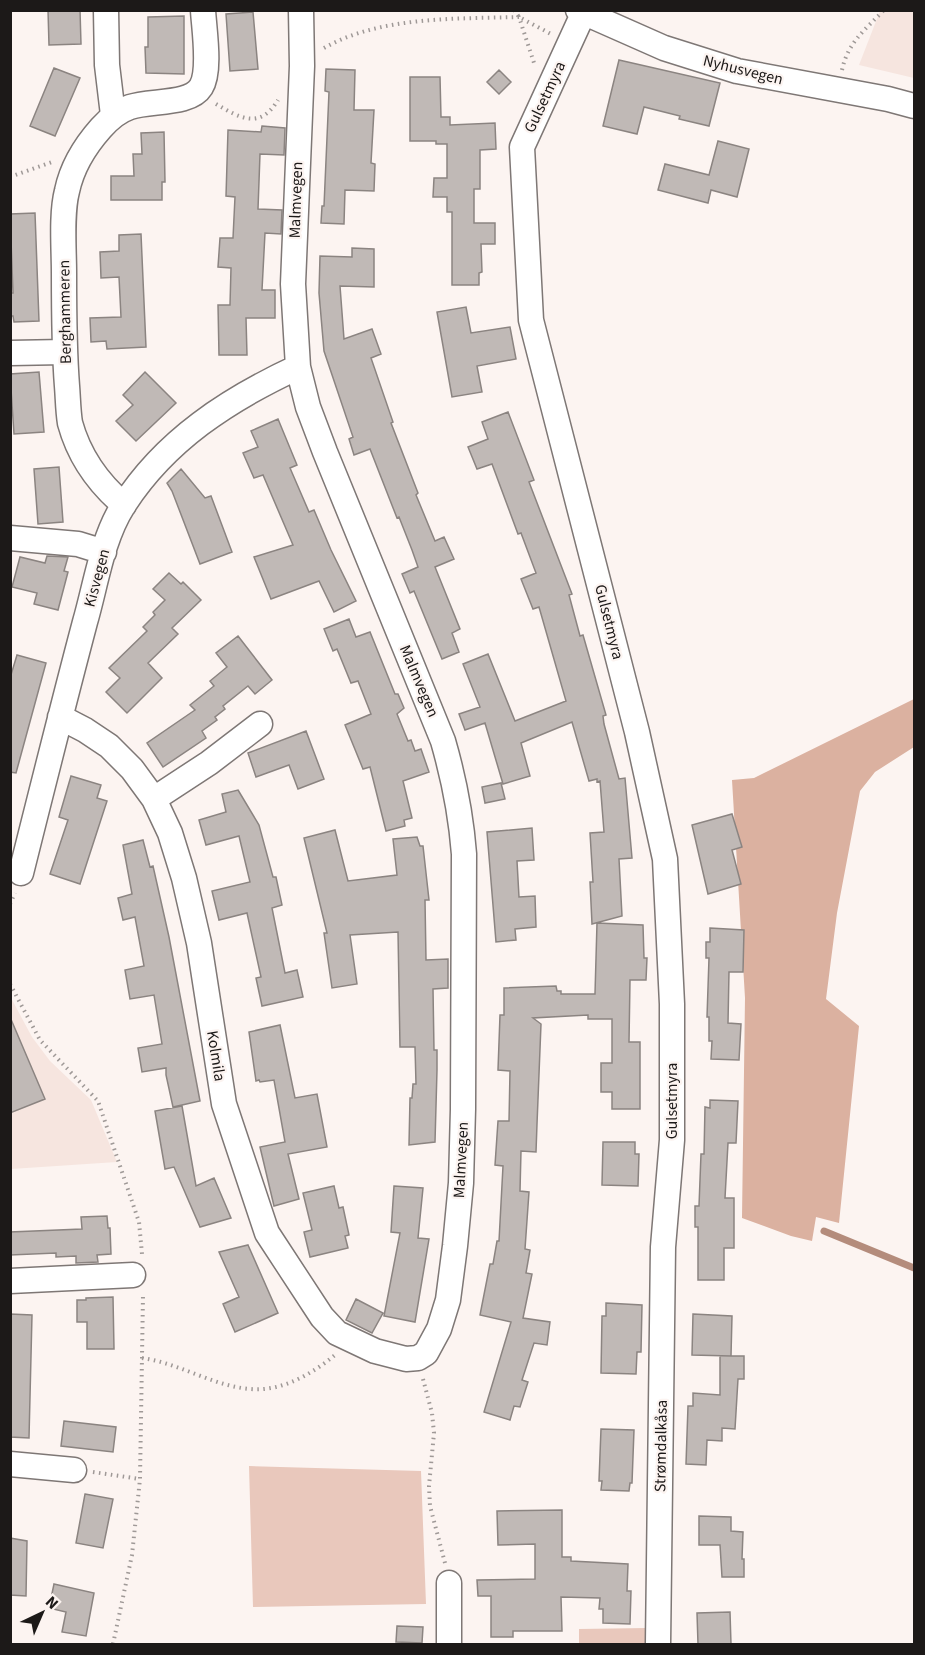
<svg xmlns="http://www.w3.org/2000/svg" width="925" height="1655" viewBox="0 0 925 1655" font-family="'Source Sans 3',sans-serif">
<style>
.built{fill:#f6e5df}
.green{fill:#e9c8bc}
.forest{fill:#dbb1a0}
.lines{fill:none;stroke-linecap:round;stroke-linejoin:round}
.stream{stroke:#b48c7c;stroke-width:7}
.building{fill:#c0b9b6;stroke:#8b8481;stroke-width:1.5}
.minor-casing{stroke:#7e7775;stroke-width:27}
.path{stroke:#9f9997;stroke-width:4;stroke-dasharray:1.5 4.5;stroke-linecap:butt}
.minor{stroke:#fff;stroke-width:24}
.labels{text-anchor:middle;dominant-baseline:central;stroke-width:4.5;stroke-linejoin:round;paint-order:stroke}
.street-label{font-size:16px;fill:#1c1918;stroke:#fcf4f1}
</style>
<rect width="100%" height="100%" fill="#fcf4f1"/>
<path class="built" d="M880,11H914V78L859,65Z
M10,996L32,1037L50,1061L91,1100L117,1162L11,1169Z"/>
<path class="green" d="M249,1466L421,1471L426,1604L253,1607Z
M646,1628V1644H579V1629Z"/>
<path class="forest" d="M914,699V747L875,772L860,791L837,913L826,999L859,1026L839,1223L816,1217L812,1241L791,1236L742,1218L745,998L732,780L754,778Z"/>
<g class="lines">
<path class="stream" d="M824,1231L914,1268"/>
</g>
<path class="building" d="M48,10H80L81,44L49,45Z
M253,12L258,69L230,71L226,14Z
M184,16V74L146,73L145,47H148V17Z
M619,60L720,83L709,126L679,119L680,116L644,107L637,134L603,126Z
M54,68L80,78L55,136L30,126Z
M326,69L355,70L354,110H374L371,163L375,164L374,191L345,190L344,224L321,223L322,206H324L329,92L325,91Z
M499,70L511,82L499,94L487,82Z
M410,77H440L441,117H450V125L495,123L496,149L480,150V189H474V223H495V244H481L482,272L479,273V285H452V212H447V197H433L434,178H447V144H436V141H410Z
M262,126L285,128L284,155L260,154L258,209L282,210L281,234L265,233L262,290H275V318H246L247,355H219L218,305H230L231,268L218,267L220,238H233L235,197L226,196L228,130L261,132Z
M164,132L165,182H162V200H111V176H134L133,154H142L141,133Z
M718,141L749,149L737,197L711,190L708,203L658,190L665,164L709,175Z
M35,213L39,321L14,322L13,316H10V293H13L10,214Z
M141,234L146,347L107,349L106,341L91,342L90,318L121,317L119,277L101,278L100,252L119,251V235Z
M352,248L374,249V287L340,286L344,339L372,329L381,354L371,358L393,422L391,423L418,493L416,495L435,541L444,537L454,559L435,567L460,629L452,633L459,652L442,659L414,591L410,593L402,574L418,567L412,550L399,517L397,518L370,449L354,455L349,439L353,437L324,351L319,293L320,256L352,257Z
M466,307L471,333L510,327L516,359L477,366L482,392L452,397L437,312Z
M39,372L44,432L14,434L10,374Z
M145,372L176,403L136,441L116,421L133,405L123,395Z
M508,412L534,480L529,482L572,594L569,595L580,636L583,635L606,715L603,716L604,724L619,779L625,778L632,858L619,859L622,916L592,924L590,882H593L590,833L604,832L600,781L597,782V779L589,781L572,722L521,743L530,776L503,784L485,723L465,730L459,714L480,707L463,664L488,654L515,721L566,701L539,607L533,609L521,579L536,573L521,533L518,534L492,464L477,469L468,447L488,439L482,422Z
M278,419L297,465L290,468L309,512L314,510L331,550L356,601L334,612L319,581L271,599L254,557L293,545L263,475L254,478L243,453L258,447L251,431Z
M59,467L63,522L38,524L34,469Z
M181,469L205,498L211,496L232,552L200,564L172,491L167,483Z
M47,556L68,557L64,571L68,572L58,610L34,604L37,593L12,587L20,557L45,563Z
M169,573L181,584L183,582L201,600L172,628L178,634L148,663L162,678L127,713L106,692L120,678L109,668L147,631L143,627L155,615L153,612L165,600L153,589Z
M349,619L356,637L370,632L395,694H398L404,708L397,714L408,741L411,740L415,751L421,749L429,772L403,781L412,818L404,820L405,826L386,831L370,767L363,769L345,725L371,714L358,681L351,683L337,649L333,651L324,629Z
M238,636L272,680L255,694L248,686L223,706L225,709L215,717L217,720L202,731L206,738L163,767L147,743L195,710L190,705L214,686L210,681L227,667L216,653Z
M17,655L46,663L16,773L10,772V678Z
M306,731L324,779L298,789L289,765L256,777L248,753Z
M71,776L101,785L97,798L107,801L80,884L50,874L68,820L59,817Z
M501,783L505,799L485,803L482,787Z
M238,790L259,825L273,877H276L282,905L272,908L285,973L297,970L303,997L262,1006L256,978L261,977L247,913L219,920L212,891L250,882L239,836L206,845L199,820L226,812L222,794Z
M732,814L742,847L732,850L741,884L708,894L692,825Z
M532,828L534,860L517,861L519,897L535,896L536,927L515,929L516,940L496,942L487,832Z
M335,830L348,881L397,875L393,839L417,837L420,846H423L429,900H425L426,960L448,959V988L433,989L434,1050H437V1070L435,1142L409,1145L410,1098H412L413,1084H416L415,1047H400L398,932L350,935L357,984L332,988L324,933H327L304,838Z
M143,840L150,867L153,866L169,937L200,1101L173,1107L166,1075V1068L142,1072L138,1048L162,1044L154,995L130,999L125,970L144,966L135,917L123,920L118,898L132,894L123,845Z
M597,923L643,925L644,958H647L646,980H630L629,1042H640V1109H612V1092H601V1063H612V1019H588V1015L533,1018L541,1024L537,1124L536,1152L521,1151L520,1191L529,1192L525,1249L530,1250L526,1273L532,1274L523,1318L550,1322L547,1345L534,1343L522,1380L528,1382L520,1407L514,1406L510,1420L484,1412L511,1322L480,1315L490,1264H493L497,1241H499L503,1166L495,1165L498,1121H509L510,1071L498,1070L500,1015H504V988L556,986L557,991H561V994H595Z
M710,928L744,930L743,972H729L728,1023L741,1024L739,1060L711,1059L712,1041H709V1017H707L709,958H706V942H710Z
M10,1017L45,1099L10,1113Z
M280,1025L295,1098L317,1094L327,1147L288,1154L299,1199L274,1206L260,1147L285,1142L274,1080L260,1082L259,1080L256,1081L249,1032Z
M710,1100L738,1101L736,1143H728L725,1198H734V1248H724V1280H698V1227H695V1206H699L701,1154H704L705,1107L710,1108Z
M182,1106L196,1186L214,1178L231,1218L200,1227L174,1167L165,1169L155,1111Z
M603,1142H635V1154H639L638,1186L602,1185Z
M334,1186L339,1208L343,1207L349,1235L345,1236L348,1248L310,1257L304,1232L312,1230L303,1193Z
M394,1186L423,1188L418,1238L429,1239L415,1322L384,1316L400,1233L391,1232Z
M107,1216L108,1228H110L111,1254L97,1255L98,1262L76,1263V1256L56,1257V1253L10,1255V1232L82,1229L81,1217Z
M248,1245L278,1313L235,1332L223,1304L239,1297L219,1252Z
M113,1297L114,1349H87V1322H77V1300H86V1298Z
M356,1299L383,1313L372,1333L346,1320Z
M606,1303L642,1305L641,1352H637L636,1374L601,1373L602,1316H606Z
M10,1314L32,1315L29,1438L10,1437Z
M693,1314L732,1316L731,1356L692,1355Z
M720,1356H744V1379H738L735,1429L722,1428V1441L707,1440L706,1465L686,1464L688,1406H693V1393L720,1395Z
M64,1421L116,1427L113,1452L61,1446Z
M601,1429L634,1430L632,1483H630L629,1491L601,1490L602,1481H599Z
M85,1494L113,1499L103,1548L76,1543Z
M562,1510V1557H571V1561L628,1564L627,1591H631L630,1624L603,1623V1609H599L600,1598L561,1597L562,1631H513V1637H491V1596H478L477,1580L535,1579V1544L498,1545L497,1511Z
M699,1516L731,1517V1531L743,1532L742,1559H744V1577H722L720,1545H699Z
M10,1538L27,1541L26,1596L10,1595Z
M54,1584L94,1593L86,1636L62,1632L66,1612L49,1608Z
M730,1612L731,1644H698L697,1613Z
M397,1626L423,1627L422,1643L396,1642Z"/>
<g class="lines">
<g class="minor-casing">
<path id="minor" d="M106,10L107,65L113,115
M578,10L664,48L737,71L888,99L914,106
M583,14L522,147L531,320L637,732L665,859L672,1004V1140L663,1247L658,1644
M10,353L64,352
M124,505C98,483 79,456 70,423C68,411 68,398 67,386C64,348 64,311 64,273C64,249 61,214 67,191C72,167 85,146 101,128C109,119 118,111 130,107C151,100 190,105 201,87C211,71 204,29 203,10
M10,538L78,544L104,552
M60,717L85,730L109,746L132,769L154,799L170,833L184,878L199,943L224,1104L267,1233L322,1317L337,1333L375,1351L406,1359L418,1358L426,1353L439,1329L448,1300L455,1246L461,1183L463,1109L464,854C461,815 454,779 443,741L325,452L308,407L298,367L293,284L302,66L301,10
M154,799L209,763L260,724
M21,873C42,789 63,705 85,622C96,584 102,539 123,506C165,440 229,399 298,367
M10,1281L133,1275
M10,1464L74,1470
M449,1583V1644"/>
</g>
<path class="path" d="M514,10L519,17L551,34
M324,48C381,16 455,19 519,17L535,66
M842,70C848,42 865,30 884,10
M216,104C240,118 260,130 278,100
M10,177L55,161
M10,904L15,893
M10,984L40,1040L98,1101L139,1222L142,1254
M142,1358C179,1363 213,1386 250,1389C281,1392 312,1374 335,1355
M423,1379L432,1413L434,1433L429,1486L430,1506L445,1563
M93,1472L140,1479
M113,1644L132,1555L140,1479L143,1295"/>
<use href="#minor" class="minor"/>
</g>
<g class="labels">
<g class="street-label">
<text transform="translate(743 70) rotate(14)">Nyhusvegen</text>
<text transform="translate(545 97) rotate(-65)">Gulsetmyra</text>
<text transform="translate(296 200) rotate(-88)">Malmvegen</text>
<text transform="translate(65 312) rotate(-91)">Berghammeren</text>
<text transform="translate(97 578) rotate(-75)">Kisvegen</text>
<text transform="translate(609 622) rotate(76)">Gulsetmyra</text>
<text transform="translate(419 681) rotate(67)">Malmvegen</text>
<text transform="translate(216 1056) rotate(81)">Kolmila</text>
<text transform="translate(672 1101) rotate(-90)">Gulsetmyra</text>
<text transform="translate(461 1160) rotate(-87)">Malmvegen</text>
<text transform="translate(661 1446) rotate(-89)">Strømdalkåsa</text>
</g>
</g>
<rect width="925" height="1655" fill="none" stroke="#1c1918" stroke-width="24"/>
<g transform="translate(42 1613) rotate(44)" stroke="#fcf4f1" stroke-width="4.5" paint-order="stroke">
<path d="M0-4.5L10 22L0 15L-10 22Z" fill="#1c1918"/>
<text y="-9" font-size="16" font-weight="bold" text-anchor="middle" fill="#1c1918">N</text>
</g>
</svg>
